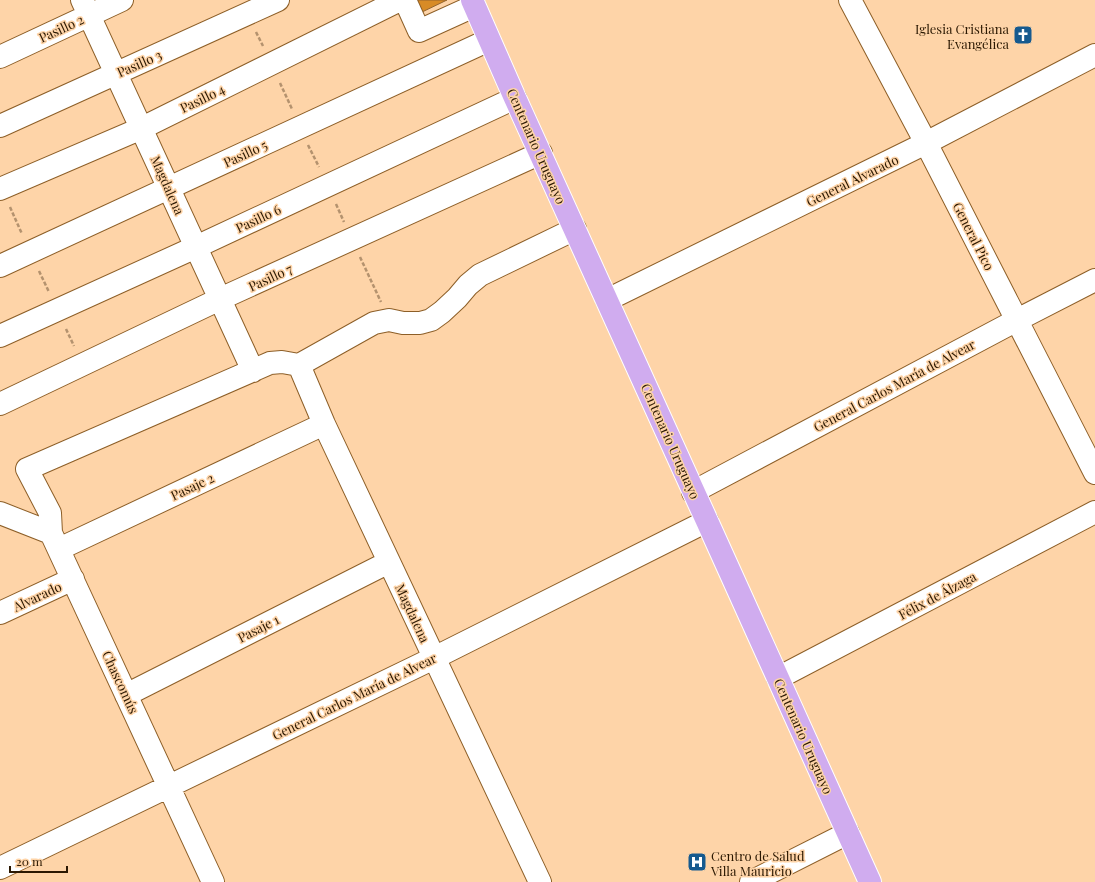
<svg xmlns="http://www.w3.org/2000/svg" width="1095" height="882" viewBox="0 0 1095 882" font-family="'Playfair Display',serif">
<style>
.building{fill:#d88b26;stroke:#94652f}
.lines{fill:none;stroke-linecap:round;stroke-linejoin:round}
.minor-casing{stroke:#8d5f28;stroke-width:24}
.major-casing{stroke:#fff;stroke-width:24}
.path{stroke:#b4926e;stroke-width:2.5;stroke-dasharray:4 2;stroke-linecap:butt}
.minor{stroke:#fff;stroke-width:22}
.major{stroke:#d0acef;stroke-width:22}
.labels{text-anchor:middle;dominant-baseline:central;stroke-width:3;stroke-linejoin:round;paint-order:stroke}
.street-label{font-size:13px;fill:#2b1802;stroke:#fed4a8}
.poi-label{font-size:13px;fill:#2b1802;stroke:#fed4a8;text-anchor:end}
</style>
<rect width="100%" height="100%" fill="#fed4a8"/>
<path class="building" d="M414,0H447L420,13Z"/>
<g class="lines">
<g class="minor-casing">
<path id="minor" d="M82,0L253,371
M405,0L419,31L474,6
M850,0L926,143L1095,473
M0,57L122,0
M0,126L278,0
M0,189L142,128L400,0
M0,266L489,40
M607,300L926,143L1095,55
M0,336L196,247L515,98
M299,365L324,424L540,882
M0,404L220,299L541,153
M693,492L1017,320L1095,280
M0,513L51,533
M59,549L324,424
M0,613L73,579
M778,678L1095,512
M126,695L389,562
M0,868L434,658L707,521
M213,882L51,533L50,513L27,469L270,363L282,362L299,365L374,323L389,320L403,323H420L431,320L442,312L457,298L468,285L480,275L575,229
M751,882L848,833"/>
</g>
<g class="major-casing">
<path id="major" d="M472,0L515,98L707,521L870,882"/>
</g>
<path class="path" d="M256,32L263,46
M280,83L292,109
M308,145L319,167
M336,204L344,222
M10,207L22,234
M360,257L381,302
M39,271L49,292
M66,329L74,346"/>
<use href="#minor" class="minor"/>
<use href="#major" class="major"/>
</g>
<defs>
<g id="church-square" transform="scale(1)"><rect x="-9" y="-9" width="18" height="18" rx="4" fill="#165a8f" stroke="#fed4a8"/><path d="M-1.2-6h2.4v3.5h3.3v2.4h-3.3V6h-2.4V-.1h-3.3v-2.4h3.3Z" fill="#fff"/></g>
<g id="hospital-square" transform="scale(1)"><rect x="-9" y="-9" width="18" height="18" rx="4" fill="#165a8f" stroke="#fed4a8"/><path d="M-5-5h3v3.5h4V-5h3V5h-3V1.5h-4V5h-3Z" fill="#fff"/></g>
</defs>
<g fill-rule="evenodd">
<use href="#church-square" x="1023" y="35"/>
<use href="#hospital-square" x="697" y="862"/>
</g>
<g class="labels">
<g class="street-label">
<text transform="translate(61 28) rotate(-25)">Pasillo 2</text>
<text transform="translate(139 63) rotate(-24)">Pasillo 3</text>
<text transform="translate(202 98) rotate(-26)">Pasillo 4</text>
<text transform="translate(537 146) rotate(66)">Centenario Uruguayo</text>
<text transform="translate(245 153) rotate(-25)">Pasillo 5</text>
<text transform="translate(852 180) rotate(-26)">General Alvarado</text>
<text transform="translate(168 185) rotate(66)">Magdalena</text>
<text transform="translate(258 218) rotate(-25)">Pasillo 6</text>
<text transform="translate(974 236) rotate(63)">General Pico</text>
<text transform="translate(270 277) rotate(-25)">Pasillo 7</text>
<text transform="translate(894 385) rotate(-28)">General Carlos María de Alvear</text>
<text transform="translate(671 441) rotate(66)">Centenario Uruguayo</text>
<text transform="translate(192 486) rotate(-25)">Pasaje 2</text>
<text transform="translate(937 595) rotate(-28)">Félix de Álzaga</text>
<text transform="translate(37 596) rotate(-25)">Alvarado</text>
<text transform="translate(413 613) rotate(65)">Magdalena</text>
<text transform="translate(258 628) rotate(-27)">Pasaje 1</text>
<text transform="translate(121 682) rotate(65)">Chascomús</text>
<text transform="translate(354 696) rotate(-26)">General Carlos María de Alvear</text>
<text transform="translate(804 736) rotate(66)">Centenario Uruguayo</text>
</g>
<g class="poi-label">
<text x="1009" y="28">Iglesia Cristiana<tspan x="1009" dy="15">Evangélica</tspan></text>
<text x="711" y="855" text-anchor="start">Centro de Salud<tspan x="711" dy="15">Villa Mauricio</tspan></text>
</g>
</g>
<path d="M10 866v6h57v-6" fill="none" stroke="#2b1802" stroke-width="2"/>
<text x="16" y="866" font-size="12" fill="#2b1802" stroke="#fed4a8" stroke-width="3" paint-order="stroke">20 m</text>
</svg>
